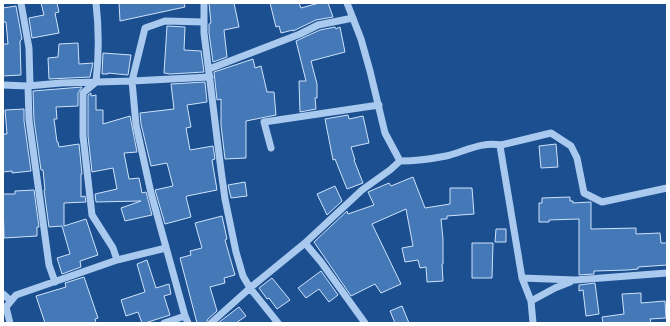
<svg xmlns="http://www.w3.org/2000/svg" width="670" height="326" viewBox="0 0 670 326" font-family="Roboto,sans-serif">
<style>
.building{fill:#4478b7;stroke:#cfe3fa}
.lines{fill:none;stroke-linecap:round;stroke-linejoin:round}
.minor{stroke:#a9c9ee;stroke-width:7}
</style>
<rect width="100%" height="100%" fill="#1b4f8f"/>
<path class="building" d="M41,3H57L59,12L55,13L59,33L32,38L29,18L44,15Z
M119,3H184L185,7L120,21Z
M209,3H234L239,27L224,30L227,57L213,62L209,33V24L211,23Z
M270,3H299L301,8L319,3H328L333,17L316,20L293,31V30L281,33L279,26L276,27Z
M16,6L22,39L20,41L21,75L3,76V44H8L6,22H3V8Z
M167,26L185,27L184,50L201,51L204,72L170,74L164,73Z
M335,27L336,29L340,27L345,52L311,61L317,84V98H315L316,109L300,112L299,81H306L296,41L320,30Z
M78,43L79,64L93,63L90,77L49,79L48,58L58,57L59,44Z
M103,53L131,55L128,75L108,73V74H102Z
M253,59L255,68L261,66L267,92H274L276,115L246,121V158L225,159L221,125V99L217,100L214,72Z
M205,82L207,102L187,105L191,127L186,128L190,150L213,146L215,159L212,160L217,190L187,196L186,197L191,217L165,224L155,190L173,186L167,163L151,166L141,124L140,113L174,109L171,84Z
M82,87L78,93V106L56,107L57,119H54L57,142H58L59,147L79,144L82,174H81V197L85,196L86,202L64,203V226L86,219L98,255L80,261L81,267L62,274L57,258L70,254L62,226L49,227L44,190H45L43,170H41L34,120L33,91Z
M91,93V96L96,95V110H103V124L130,116L137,152L124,153L129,179L139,178L142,193L146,192L152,215L125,221L121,208L141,201L96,202L95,194L117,189L113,168L92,172L88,136V95Z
M24,109V121L31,171L12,173V171L3,172V134H7L5,110Z
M348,115L349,119L363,116L369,143L351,147L355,160H354L363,183L347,189L335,159L333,160L325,119Z
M556,144L558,167L541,168L539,146Z
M413,177L425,208L450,204V188H472L474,214L447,216V219H441L443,239V264H442L443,281L427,282L426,267L420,268L418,260L405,262L402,248L413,246L406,209L372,224L401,284L381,293L375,284L351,296L314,242L347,211L348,214L374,205L368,192L389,183L391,186Z
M245,182L247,196L231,198L228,185Z
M335,186L342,201L327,215L317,194Z
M34,190L39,227H37V236L4,238L3,194H15V191Z
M570,197V201H573V203L591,202V229L636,228V234L660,233L661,243H667V265L638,267V269L628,270L594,271V274L579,275V219L549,220V222H539V203H542V198Z
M222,216L227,239L225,240L235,275L224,278L225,283L210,287L217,311L208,319L206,323H197L180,258L191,255L190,251L202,248L195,223Z
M496,229H506V242H495Z
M472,243H493L492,278H472Z
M147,260L156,288L169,284L171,294L164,296L170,315L145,323H142L138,312L126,316L121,300L145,292L137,264Z
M321,271L338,295L329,302L319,289L306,298L298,288Z
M84,277L98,318L95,319L96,323H45L36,296L66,287L65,283Z
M272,278L290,300L277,309L269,298L267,299L259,288Z
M595,283L599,314L586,316L583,290L579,291V285Z
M641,293V303L665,301L666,318L650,319L651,323H603L602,317L624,314L622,294Z
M402,306L409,323H395L390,311Z
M239,307L246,316L236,323H218Z"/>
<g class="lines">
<path class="minor" d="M21,3L29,48L30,86
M96,3C99,29 99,56 96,82L83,93V136L92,215L113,248L117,260
M204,3V33L221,170L225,199L236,252L243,276L250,288L278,323
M347,3L361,39L370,71L385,133L400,161C415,161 431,159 446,156C463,152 483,141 501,145L500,146L522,278L531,301L533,323
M209,69L300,34L318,25L353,18
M3,85L28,86L61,83L132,81L210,77
M28,86L29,120L49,265L55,282
M501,145L551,133L571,146L577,158L584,193L602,202L667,188
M271,148L264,122L379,105
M305,243L321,262L365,323
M522,278L575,280L667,273
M3,294L11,301
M531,301L555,288L570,282
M10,323L6,307L16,295L117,260L166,248
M164,323L185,316
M188,323L185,316L151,193L136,125L132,81L145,28L165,21L204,22
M211,323L250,288L305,243L362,190L390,170L400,161"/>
</g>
<rect width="670" height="326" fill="none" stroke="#ffffff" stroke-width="8"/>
</svg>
